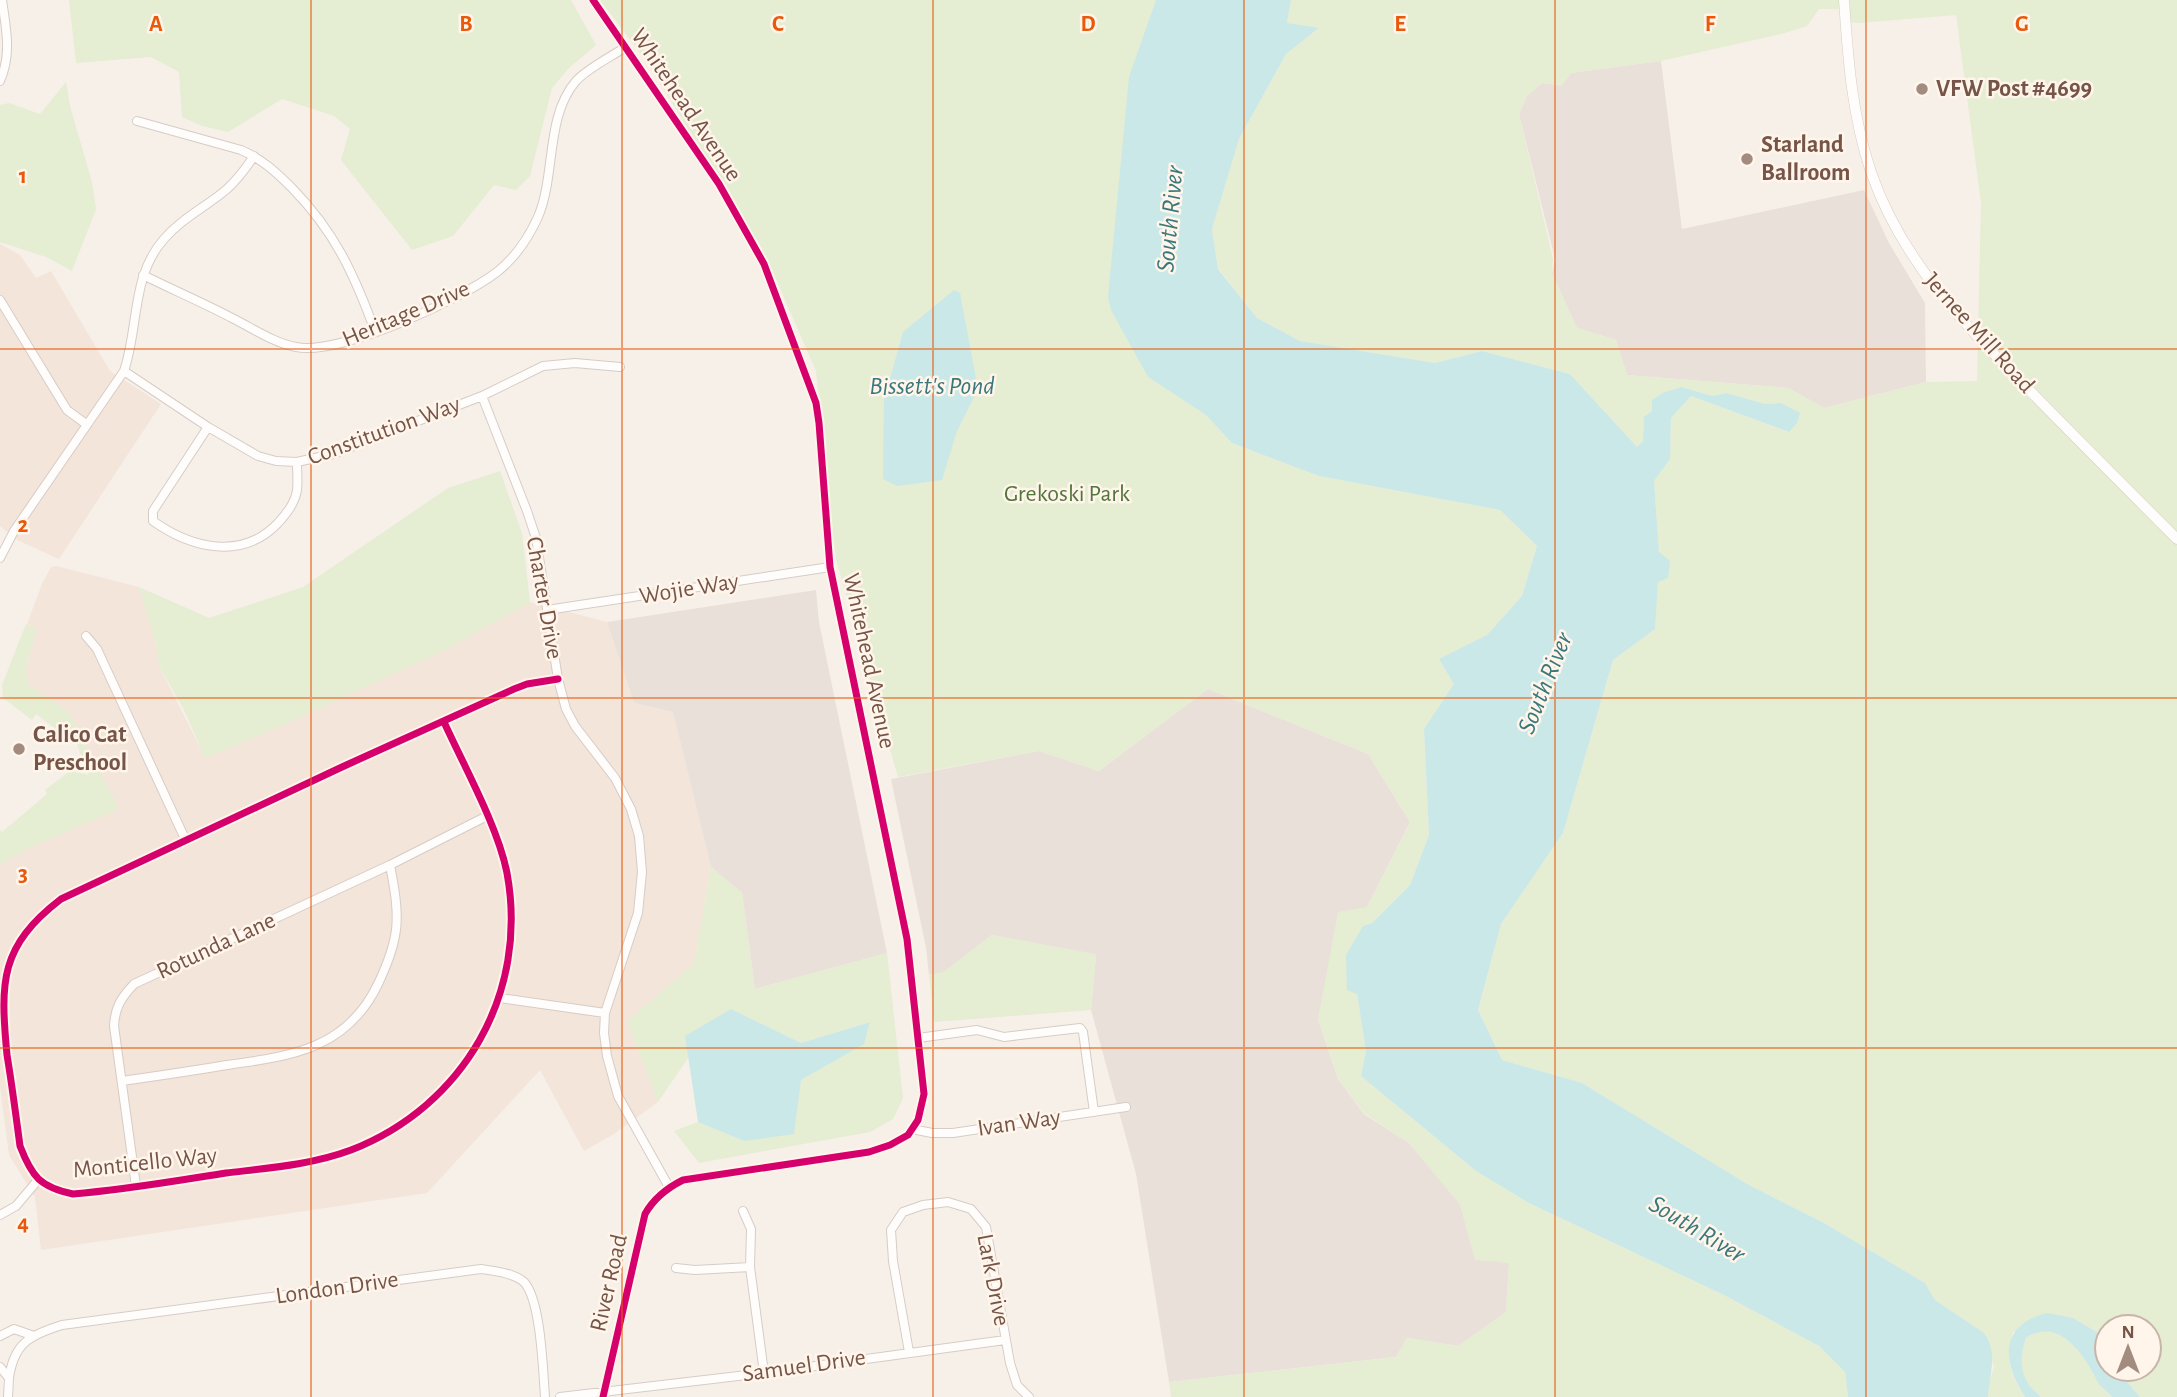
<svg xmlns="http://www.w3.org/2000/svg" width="2177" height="1397" viewBox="0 0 2177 1397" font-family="'Alegreya Sans',sans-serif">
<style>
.residential{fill:#f3e5d9}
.industrial{fill:#eae0da}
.green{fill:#e5edd3;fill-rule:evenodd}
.water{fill:#cae8e8}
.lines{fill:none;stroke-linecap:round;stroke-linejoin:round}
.minor-casing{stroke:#d6ccc6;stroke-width:10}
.tertiary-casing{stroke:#d6ccc6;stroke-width:11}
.minor{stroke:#fefdfc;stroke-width:8}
.tertiary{stroke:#fefdfc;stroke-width:10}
.cycleway-casing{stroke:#fff5ea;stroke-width:11}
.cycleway{stroke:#d6006c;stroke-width:7}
.grid{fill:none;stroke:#e8590c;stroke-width:2;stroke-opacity:0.55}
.poi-dot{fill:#a38b80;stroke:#fff5ea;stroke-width:2.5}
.labels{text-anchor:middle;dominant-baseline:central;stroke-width:5;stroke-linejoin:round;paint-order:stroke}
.poi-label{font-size:24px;font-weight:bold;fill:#765448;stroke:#fff5ea;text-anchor:start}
.street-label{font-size:24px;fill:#765448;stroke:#fff5ea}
.park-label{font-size:24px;fill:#53763d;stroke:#fff5ea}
.water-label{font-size:26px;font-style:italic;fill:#3b787c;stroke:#fff5ea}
.grid-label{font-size:23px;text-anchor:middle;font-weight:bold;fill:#e8590c;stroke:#fff5ea;stroke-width:5;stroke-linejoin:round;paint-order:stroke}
</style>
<rect width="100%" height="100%" fill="#f7f0e9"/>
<path class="residential" d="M0,244L20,255L36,278L51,271L110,371L161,404L59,559L15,539L0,526Z
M56,566L139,587L156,643L159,666L205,757L530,602L607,622L634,703L673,712L711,867L694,964L627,1021L658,1102L614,1134L584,1151L540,1070L427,1193L41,1250L35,1197L9,1155L0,1087V864L27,849L118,809L69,712L28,686L26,666L37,628L27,624L42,584L51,567Z"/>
<path class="industrial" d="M1661,61L1682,229L1864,190L1889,243L1925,303L1926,382L1824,408L1788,388L1627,375L1616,340L1577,328L1552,274L1555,259L1519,114L1527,96L1542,83L1562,85L1571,73Z
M816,590L819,622L887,953L755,989L742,893L711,867L673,712L634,703L607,622Z
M1208,689L1368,754L1410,822L1367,907L1318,1019L1338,1079L1364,1114L1409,1143L1460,1204L1475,1259L1509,1263L1506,1312L1458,1346L1407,1338L1396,1357L1169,1382L1136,1174L1091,1010L1096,955L992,935L944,972L929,975L926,948L891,779L1039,751L1099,771Z"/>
<path class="green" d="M69,0H571L596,45L569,68L552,88L530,176L516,190L494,185L453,236L412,250L341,160L350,129L334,116L282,99L228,132L202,126L182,117L179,72L151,57L76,63Z
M600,0H1156L1147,30L1148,377L1206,415L1232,443L1319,476L1500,510L1537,546L1522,596L1487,635L1439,659L1455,684L1424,729L1429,835L1410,885L1372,923L1363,926L1357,994L1366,1051L1361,1076L1476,1171L1529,1203L1724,1295L1819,1346L1845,1372L1848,1397H1171L1169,1382L1396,1357L1407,1338L1458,1346L1506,1312L1509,1263L1475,1260L1460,1204L1409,1143L1364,1113L1338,1079L1318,1019L1338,912L1367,907L1410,822L1368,754L1208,689L1099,771L1039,751L898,777L836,560L816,371L765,254L647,62Z
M1291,0H2177V1397H2140L2116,1369H2149V1327H2107V1338L2073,1318L2013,1332C2006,1359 2009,1373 2025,1397H1988L1989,1383L1994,1367L1984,1333L1935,1300L1925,1283L1824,1223L1749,1185L1582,1083L1502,1060L1478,1010L1501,924L1563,833L1613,660L1655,629L1659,552L1654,481L1670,459L1671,418L1691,396L1788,432L1781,403L1765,404L1727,393L1712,396L1682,387L1644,418L1643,441L1637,447L1570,374L1482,351L1435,363L1300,341L1257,318L1218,268L1212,229L1239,139L1286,54L1318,29L1287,23ZM1819,9H1845L1846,22L1858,23L1956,15L1981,203L1977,381L1926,382L1824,408L1788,388L1627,375L1616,340L1577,328L1552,274L1553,259L1519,114L1527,96L1542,83L1562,86L1571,73L1661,61L1785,33L1807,26Z
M66,82L70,106L92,182L96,209L72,271L46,257L0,242V105L9,103L40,114Z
M500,471L522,533L530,602L443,651L279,727L205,758L183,708L159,666L156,643L139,587L209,618L303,587L448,488Z
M26,624L37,628L26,666L28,685L69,712L119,809L27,849L0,864V830L2,832L47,794L45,790L70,771L89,775L77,745L36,714L32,720L3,698L2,685Z
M711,867L742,893L755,989L887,953L903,1098L893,1119L870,1132L699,1163L674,1131L698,1122L744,1141L801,1080L863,1044L869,1022L801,1043L731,1009L688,1058L658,1102L627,1021L694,964Z
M991,935L1096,954L1091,1010L934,1022L929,975L944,972Z
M2042,1330C2070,1333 2086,1358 2097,1381C2099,1386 2108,1393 2112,1397H2041C2020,1380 2018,1362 2026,1338Z"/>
<path class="water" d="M1156,0H1291L1287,23L1319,28L1286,54L1239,139L1212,229L1218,269L1257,318L1300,341L1435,363L1482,351L1570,374L1637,447L1643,441L1644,417L1652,411V400L1665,392L1682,387L1712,396L1727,393L1765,404L1781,403L1800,413L1797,423L1789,432L1691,396L1671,418L1670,459L1654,481L1659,552L1670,561L1668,578L1658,582L1655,629L1613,660L1563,833L1501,924L1478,1010L1502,1060L1582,1083L1749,1185L1824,1223L1925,1283L1935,1300L1984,1333C1999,1355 1989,1374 1988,1397H1848L1845,1372L1819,1346L1724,1295L1529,1203L1476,1171L1361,1076L1366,1051L1357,994L1347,990L1346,955L1363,926L1372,923L1410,885L1429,835L1424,729L1454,684L1439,659L1487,635L1522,596L1537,546L1500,510L1319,476L1232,443L1206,415L1148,377L1111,310L1108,297L1129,77Z
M954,290L960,293L978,389L957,431L942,480L897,486L883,479L884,400L903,332Z
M731,1009L801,1043L870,1022L864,1044L801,1080L794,1134L744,1141L698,1122L685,1036Z
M2047,1313L2073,1318L2107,1338V1369H2116L2140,1397H2112C2108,1392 2099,1386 2097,1381C2085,1355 2058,1316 2026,1338C2018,1362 2020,1380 2041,1397H2025C2002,1362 1999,1325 2047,1313Z"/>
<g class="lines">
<g class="minor-casing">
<path id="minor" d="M593,0L719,184L764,264L816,403L819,423L830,567L907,939L924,1094L918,1120L908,1135L890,1145L869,1152L683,1180C667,1188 654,1198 645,1214L603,1397
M0,81C12,54 6,28 2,0
M137,121L241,150C262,159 276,172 292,188C335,232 354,274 375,331
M143,275C173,290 204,303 234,319C254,329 274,343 296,347C339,356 462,299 497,272C516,257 528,239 538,217C556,175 545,117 576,81C588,68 609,58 624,48
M0,300L67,410L86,424
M124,371L208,427L258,456L276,461L297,462L333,454L482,396L543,366L575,363L620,367
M482,396L527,511L536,538L558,679L566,709L575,726L615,778L631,809L639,836L642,872L638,913L605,1013L604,1033L607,1056L618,1096L669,1187
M208,427L153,511V521C191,548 242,561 278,523C287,513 295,503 297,490C298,481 297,471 297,462
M0,558L14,531L124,371C139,327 131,276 164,239C182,218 206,207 227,189C238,179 246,168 254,156
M547,610L830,567
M86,636L97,649L186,841
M444,722C464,766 498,827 507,873C529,993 464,1106 351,1150C311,1165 268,1168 226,1173C175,1181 124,1190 73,1194C40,1187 32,1177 20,1146C16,1116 12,1085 7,1055C0,981 0,946 61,899L342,767L514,689L527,684L558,679
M500,998L605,1013
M918,1038L977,1030L1004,1037L1080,1028L1083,1032L1094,1112
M122,1081C157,1076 192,1071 227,1065C292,1056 347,1049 378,984C401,936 400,917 390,865
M912,1129L932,1133H953L1126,1107
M136,1186L114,1026C115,1007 121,998 134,984L390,865L487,816
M743,1211L751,1229L750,1267L764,1373
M0,1215L16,1206L38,1180
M676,1268L695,1270L750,1267
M0,1336L14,1329L34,1336
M909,1352L893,1261L891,1230L903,1212L923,1205L948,1202L971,1209L986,1227L1010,1363L1017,1385L1029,1397
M0,1367L9,1378L8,1397
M9,1378C14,1343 30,1335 62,1325L481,1269C494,1271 514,1273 524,1282C541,1300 543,1371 545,1397
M560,1397L764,1373L1005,1340"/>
</g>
<g class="tertiary-casing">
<path id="tertiary" d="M1844,0C1848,59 1852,116 1871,172C1902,263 1969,329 2035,396C2082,444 2129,491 2177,539"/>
</g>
<use href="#minor" class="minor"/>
<use href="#tertiary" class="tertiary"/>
<g class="cycleway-casing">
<path id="cycleway" d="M593,0L719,184L764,264L816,403L819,423L830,567L907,939L924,1094L918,1120L908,1135L890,1145L869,1152L683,1180C667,1188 654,1198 645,1214L603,1397
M444,722C464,766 498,827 507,873C529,993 464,1106 351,1150C311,1165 268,1168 226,1173C175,1181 124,1190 73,1194C40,1187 32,1177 20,1146C16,1116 12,1085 7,1055C0,981 0,946 61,899L342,767L514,689L527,684L558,679"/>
</g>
<use href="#cycleway" class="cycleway"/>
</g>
<path class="grid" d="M311,0V1397M622,0V1397M933,0V1397M1244,0V1397M1555,0V1397M1866,0V1397M0,349H2177M0,698H2177M0,1048H2177"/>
<g class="poi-dot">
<circle cx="1922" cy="89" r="7"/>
<circle cx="1747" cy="159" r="7"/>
<circle cx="19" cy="749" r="7"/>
</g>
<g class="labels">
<g class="poi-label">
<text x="1936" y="89">VFW Post #4699</text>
<text x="1761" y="145">Starland<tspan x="1761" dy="28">Ballroom</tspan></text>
<text x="33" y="735">Calico Cat<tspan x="33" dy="28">Preschool</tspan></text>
</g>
<g class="street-label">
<text transform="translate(686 105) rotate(56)">Whitehead Avenue</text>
<text transform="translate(406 314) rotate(-23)">Heritage Drive</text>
<text transform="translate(1979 333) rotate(48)">Jernee Mill Road</text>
<text transform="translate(384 431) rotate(-20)">Constitution Way</text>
<text transform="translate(689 589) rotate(-9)">Wojie Way</text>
<text transform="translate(544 598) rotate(80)">Charter Drive</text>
<text transform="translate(869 661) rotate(78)">Whitehead Avenue</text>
<text transform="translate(216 946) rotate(-25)">Rotunda Lane</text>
<text transform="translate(1019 1123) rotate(-8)">Ivan Way</text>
<text transform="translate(145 1163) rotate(-6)">Monticello Way</text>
<text transform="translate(993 1280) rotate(79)">Lark Drive</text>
<text transform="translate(609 1283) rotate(-77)">River Road</text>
<text transform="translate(337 1288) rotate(-8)">London Drive</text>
<text transform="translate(804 1366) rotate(-8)">Samuel Drive</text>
</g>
<g class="park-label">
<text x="1067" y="494">Grekoski Park</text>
</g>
<g class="water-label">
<text transform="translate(1170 219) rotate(-85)">South River</text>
<text x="932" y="386">Bissett's Pond</text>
<text transform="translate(1545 683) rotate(-68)">South River</text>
<text transform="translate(1697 1229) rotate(31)">South River</text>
</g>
</g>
<g class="grid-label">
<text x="156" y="31">A</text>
<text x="466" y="31">B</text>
<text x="778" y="31">C</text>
<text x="1088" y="31">D</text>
<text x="1400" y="31">E</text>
<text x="1710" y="31">F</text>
<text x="2022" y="31">G</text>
<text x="23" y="183">1</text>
<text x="23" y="532">2</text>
<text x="23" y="881">3</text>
<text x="23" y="1230">4</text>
</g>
<g transform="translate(2128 1348)"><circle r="33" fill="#fff5ea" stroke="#c8b5a9" stroke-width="2"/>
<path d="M0-5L12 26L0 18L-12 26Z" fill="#a38b80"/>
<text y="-10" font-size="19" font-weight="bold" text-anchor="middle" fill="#765448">N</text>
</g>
</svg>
